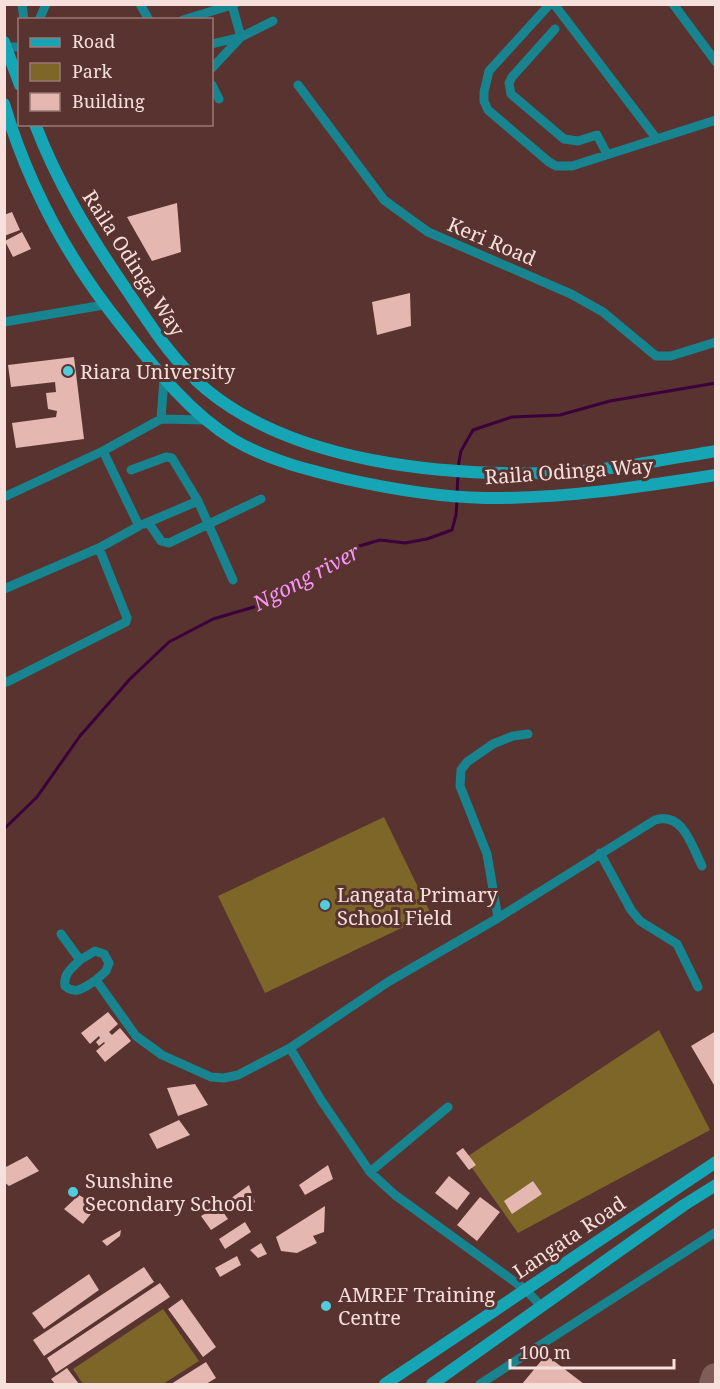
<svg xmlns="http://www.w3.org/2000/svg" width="720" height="1389" viewBox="0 0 720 1389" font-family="'Noto Serif',serif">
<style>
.green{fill:#7e6629}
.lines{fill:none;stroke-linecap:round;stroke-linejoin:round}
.stream{stroke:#3b003c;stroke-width:3}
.taxiway{stroke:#7f5d59;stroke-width:30}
.building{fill:#e5b7b1}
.street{stroke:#178490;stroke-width:9}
.secondary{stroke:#16a5b5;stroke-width:12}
.poi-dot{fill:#53cbda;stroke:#58332f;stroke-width:2}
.labels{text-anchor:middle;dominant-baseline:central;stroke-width:6;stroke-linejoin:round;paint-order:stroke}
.street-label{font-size:20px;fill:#f7dfdb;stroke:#58332f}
.poi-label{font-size:20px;fill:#f7dfdb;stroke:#58332f;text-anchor:start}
.water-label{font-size:21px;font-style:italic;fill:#f894f8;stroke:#58332f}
</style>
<rect width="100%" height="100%" fill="#58332f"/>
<path class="green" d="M384,817L431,914L265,993L218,896Z
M659,1030L710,1130L518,1233L465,1158Z
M163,1309L199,1361L163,1384H83L73,1369Z"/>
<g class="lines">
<path class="stream" d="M458,467L461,451L473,430L512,417L560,415L610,401L716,383
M457,494L458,474
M4,829L37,797L80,736L130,679L169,642L213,619L254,607L337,556L356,547L380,540L405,543L427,539L452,530L456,515L457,501"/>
<path class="taxiway" d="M714,1384L716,1378"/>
</g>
<path class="building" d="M177,203L181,252L152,261L127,217Z
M12,212L20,230L4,236V215Z
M22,232L31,249L13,257L5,241Z
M410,293L411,326L377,335L372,302Z
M74,357L84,439L16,448L12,423L56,417L57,411L48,409L46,393L56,392L55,382L11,387L8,365Z
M108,1012L118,1024L109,1032L112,1035L120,1028L131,1041L105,1062L96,1051L105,1043L104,1042L99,1046L96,1042L100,1038L99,1036L90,1044L81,1033Z
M716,1031V1084L714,1085L691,1046Z
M195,1084L208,1105L178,1116L167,1088Z
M179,1120L190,1135L157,1149L149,1134Z
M463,1148L476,1165L469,1170L456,1153Z
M27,1156L39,1171L9,1186L4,1182V1168Z
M328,1165L333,1179L305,1195L299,1185Z
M449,1176L470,1193L457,1210L435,1193Z
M533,1181L542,1194L512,1214L504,1201Z
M249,1185L255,1202L237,1213L230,1199Z
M79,1195L97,1206L83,1224L64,1209Z
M480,1197L500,1212L477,1241L457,1225Z
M219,1206L228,1219L211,1230L201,1216Z
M325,1206L324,1232L313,1236L317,1243L297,1253L281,1251L276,1237Z
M245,1222L251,1232L225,1249L219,1239Z
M121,1230L120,1236L107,1246L102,1241Z
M261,1243L267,1254L258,1258L250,1250Z
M237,1256L241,1265L220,1277L215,1268Z
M144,1267L154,1282L44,1356L33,1340Z
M89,1274L99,1290L44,1329L32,1313Z
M160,1283L170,1297L56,1373L47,1358Z
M182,1299L216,1347L203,1357L168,1309Z
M546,1355L584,1384H522Z
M206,1362L216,1378L206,1384H171Z
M67,1368L79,1384H55L51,1379Z"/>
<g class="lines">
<path class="street" d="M22,4L24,20
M140,4L149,20
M550,4L489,71L484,92V101L488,110L549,162L556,166H572L716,120
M554,4L656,138
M673,4L716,62
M39,20L46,4
M183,20L235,4
M555,29L512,77L509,83L511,94L564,139L578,141L597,135L607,154
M212,44L241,37L273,21
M6,47H20
M212,68L241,37L232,5
M212,85L219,99
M298,85L384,200L428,232L571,294L603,312L656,356H671L716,342
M4,322L104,305
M161,419L164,379
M131,470L166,457L172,458L198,501L233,580
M4,497L103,451L161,419L206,420
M148,522L161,541L169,543L261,499
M144,524L198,501
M4,589L99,548L139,526L103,451
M7,682L126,622L127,618L99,548
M600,853L631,910L640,921L677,944L698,987
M498,918L487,854L460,786L461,770L467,762L493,744L513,736L528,734
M61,934L80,960C72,968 63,974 65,986C76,996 86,986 96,980L136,1036L162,1055L211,1077L224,1078L238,1075L290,1048
M80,960L95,951L104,954L109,963L106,971L96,980
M370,1172L448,1107
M541,1306L526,1290L395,1195L370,1172L321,1100L290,1048L388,982L498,918L655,820C683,811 692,847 702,866
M480,1384L716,1232"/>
<path class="secondary" d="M4,42L20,85
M4,104C28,184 68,259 120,324C154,367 187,411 234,440C268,460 308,470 346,479C391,489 438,497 485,498C562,499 639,487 716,475
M35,124C57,182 88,233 122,283C148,321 171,360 207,390C296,463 442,476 553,473C608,471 662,460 716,451
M385,1384L716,1162
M432,1384L684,1205L716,1185"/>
</g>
<g class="poi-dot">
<circle cx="68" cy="371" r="6"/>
<circle cx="325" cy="905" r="6"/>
<circle cx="73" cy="1192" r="6"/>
<circle cx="326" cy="1306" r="6"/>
</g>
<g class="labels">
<g class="street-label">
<text transform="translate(492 241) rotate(23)">Keri Road</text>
<text transform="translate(134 263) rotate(57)">Raila Odinga Way</text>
<text transform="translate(569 471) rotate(-4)">Raila Odinga Way</text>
<text transform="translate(569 1237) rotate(-34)">Langata Road</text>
</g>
<g class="poi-label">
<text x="80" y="371">Riara University</text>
<text x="337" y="894">Langata Primary<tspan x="337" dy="23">School Field</tspan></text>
<text x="85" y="1180">Sunshine<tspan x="85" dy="23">Secondary School</tspan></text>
<text x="338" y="1294">AMREF Training<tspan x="338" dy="23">Centre</tspan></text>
</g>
<g class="water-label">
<text transform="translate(306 577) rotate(-28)">Ngong river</text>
</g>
</g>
<rect width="720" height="1389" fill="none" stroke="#f7dfdb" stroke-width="12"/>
<rect x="18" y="18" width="195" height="108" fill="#58332f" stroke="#987874" stroke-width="1.5"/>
<rect x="30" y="38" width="30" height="9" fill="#16a5b5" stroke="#987874" stroke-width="1.5"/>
<text x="72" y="48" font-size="18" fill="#f7dfdb">Road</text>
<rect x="30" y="63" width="30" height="18" fill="#7e6629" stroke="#987874" stroke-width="1.5"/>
<text x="72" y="78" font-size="18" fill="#f7dfdb">Park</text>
<rect x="30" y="93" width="30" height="18" fill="#e5b7b1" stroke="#987874" stroke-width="1.5"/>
<text x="72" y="108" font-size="18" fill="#f7dfdb">Building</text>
<path d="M510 1359v9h164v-9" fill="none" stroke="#f7dfdb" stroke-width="3"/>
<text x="519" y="1359" font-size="18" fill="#f7dfdb" stroke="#58332f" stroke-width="4.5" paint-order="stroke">100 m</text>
</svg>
